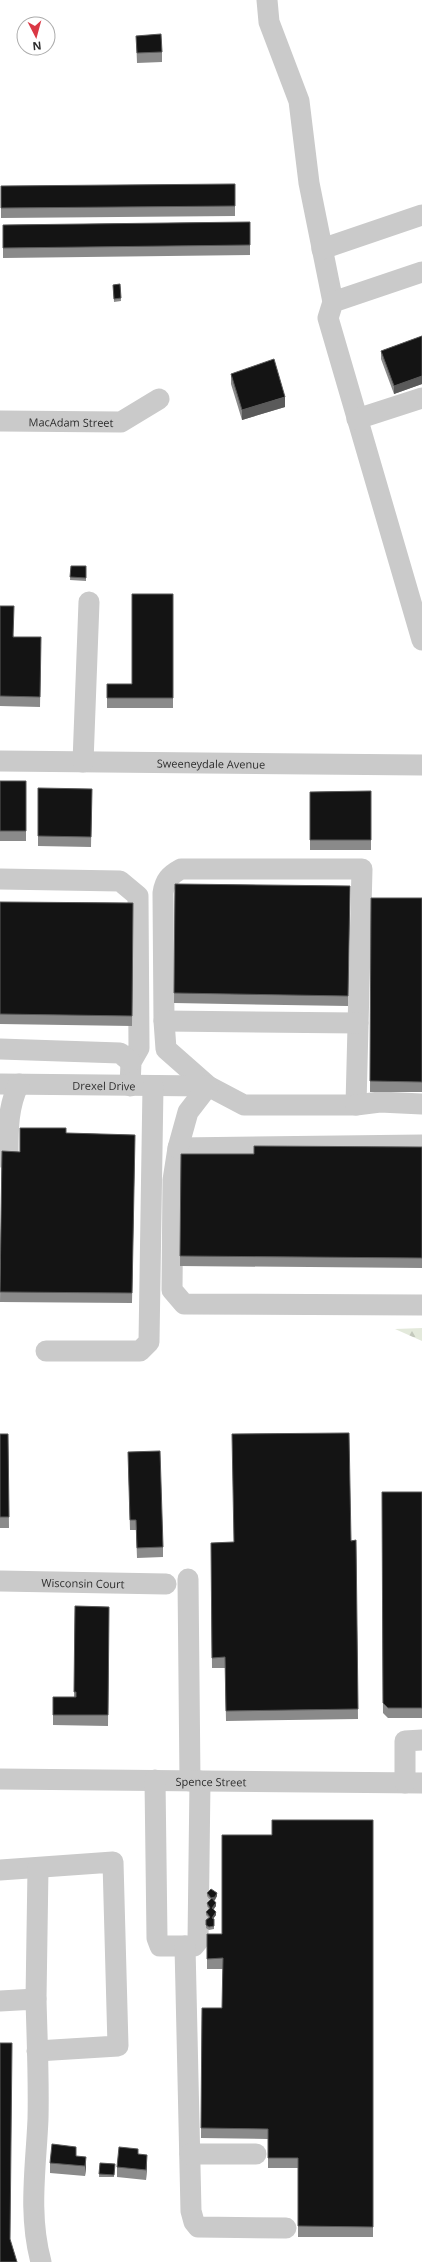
<svg xmlns="http://www.w3.org/2000/svg" width="422" height="2262" viewBox="0 0 422 2262" font-family="'Open Sans',sans-serif">
<style>
.forest{fill:url(#forest-firs)}
.lines{fill:none;stroke-linecap:round;stroke-linejoin:round}
.minor{stroke:#cacaca;stroke-width:21}
.wall{fill:#8a8a8a}
.shaded-wall{fill:#5a5a5a}
.building{fill:#141414;stroke:#5a5a5a}
.labels{text-anchor:middle;dominant-baseline:central;stroke-width:4;stroke-linejoin:round;paint-order:stroke}
.street-label{font-size:11px;fill:#2d2d2d;stroke:#fff}
</style>
<defs>
<pattern id="forest-firs" width="22" height="20" patternUnits="userSpaceOnUse"><rect width="22" height="20" fill="#e3e9db"/><path d="M5 1l3.5 6h-7zM16 11l3.5 6h-7z" fill="#c3c8bc"/></pattern>
</defs>
<rect width="100%" height="100%" fill="#fff"/>
<path class="forest" d="M422,1328V1341L395,1329Z"/>
<g class="lines">
<g class="minor">
<path d="M267,0L269,22L299,101L309,183L333,302"/>
<path d="M322,249L422,215"/>
<path d="M422,272L333,302L328,318L422,640"/>
<path d="M357,419L422,398"/>
<path id="s1" d="M0,421L121,422L159,399"/>
<path id="s2" d="M0,761L422,765"/>
<path d="M83,762L89,602"/>
<path d="M181,869H362L356,1105H244L208,1086L166,1049L164,1021L163,893C165,880 170,875 181,869Z"/>
<path d="M0,879L120,881L138,896L139,1048L131,1062L130,1086"/>
<path d="M164,1021L358,1023"/>
<path d="M0,1049L120,1053L131,1062"/>
<path id="s3" d="M0,1084L208,1086"/>
<path d="M356,1105L380,1102L422,1104"/>
<path d="M422,1145L178,1148L173,1180L172,1290L184,1304L422,1305"/>
<path d="M178,1148L188,1112L208,1086"/>
<path d="M0,1157L8,1153C8,1129 8,1106 19,1084"/>
<path d="M46,1351H140L149,1342L153,1086"/>
<path d="M188,1579L190,1781"/>
<path id="s4" d="M0,1581L166,1584"/>
<path id="s5" d="M0,1779L422,1783"/>
<path d="M155,1780L157,1938L160,1946H194L198,1941L200,1781"/>
<path d="M405,1783V1741L422,1740"/>
<path d="M0,1870L113,1862L118,2046L37,2051"/>
<path d="M185,1946L191,2211L194,2222L198,2227L286,2228"/>
<path d="M36,1999L38,1868"/>
<path d="M0,2001L36,1999C37,2039 39,2079 38,2119C36,2167 28,2214 41,2262"/>
<path d="M190,2154H256"/>
</g>
</g>
<path class="wall" d="M136,36L162,52V62L137,63Z
M1,186L235,206V216L1,218Z
M250,222V255L3,258V225Z
M120,284L121,301L114,302L113,285Z
M422,336V384L394,394L381,359V351Z
M231,374L285,407L242,420L231,384Z
M71,566H86V581L70,580Z
M173,594V708H107V684H132Z
M0,606L14,637L41,647L40,707L0,706Z
M0,781H26V841H0Z
M92,789L91,847L38,846V836Z
M371,791V850H310V792Z
M175,884L350,886L348,1006L174,1003Z
M371,898H422V1092H370Z
M0,902L133,903L132,1026L0,1024Z
M66,1133L135,1135L132,1303L0,1302L2,1151L20,1152Z
M422,1147V1268L180,1266L181,1154H254Z
M0,1434H8L9,1528H0Z
M128,1452L163,1547V1557L137,1558L136,1530H130Z
M382,1492H422V1718H388L383,1713Z
M356,1540L358,1719L226,1721L225,1668H212L211,1543Z
M75,1606L109,1607L108,1726L53,1725V1697H74Z
M373,1820V2237H298V2168H268V2139L201,2138L202,2008H222L223,1969H207V1934H222L272,1835Z
M207,1893L217,1896L214,1900L216,1906L214,1909L216,1915L213,1919H214V1929L209,1930L206,1928V1920L209,1918L206,1915V1912L209,1909L207,1906V1903L210,1900L207,1896Z
M76,2156L86,2167L85,2176L50,2173V2163Z
M100,2163L115,2164L114,2177H99Z
M147,2165L146,2180L117,2177V2167Z"/>
<path class="shaded-wall" d="M422,376V384L394,394V386Z
M285,397V407L242,420V410Z
M217,1893V1896L215,1900L211,1901V1898Z
M216,1903V1906L212,1911V1908Z
M216,1912V1915L212,1920V1918Z
M147,2155V2165L146,2180V2170Z
M86,2157V2167L85,2176V2166Z"/>
<path class="building" d="M161,34L162,52L137,53L136,36Z
M235,184V206L1,208V186Z
M250,222V245L3,248V225Z
M120,284L121,298L114,299L113,285Z
M422,336V376L394,386L381,351Z
M274,359L285,397L242,410L231,374Z
M71,566H86V578L70,577Z
M132,594H173V698H107V684H132Z
M0,606H14L13,637H41L40,697L0,696Z
M0,781H26V831H0Z
M38,788L92,789L91,837L38,836Z
M371,791V840H310V792Z
M175,884L350,886L348,996L174,993Z
M371,898H422V1082L370,1081Z
M0,902L133,903L132,1016L0,1014Z
M20,1128H66V1133L135,1135L132,1293L0,1292L2,1151L20,1152Z
M254,1146L422,1147V1258L180,1256L181,1154H254Z
M349,1433L351,1541L356,1540L358,1709L226,1711L225,1657L212,1658L211,1543L234,1542L232,1434Z
M0,1434H8L9,1517H0Z
M160,1451L163,1547L137,1548L136,1520H130L128,1452Z
M382,1492H422V1708H388L383,1703Z
M75,1606L109,1607L108,1715H53V1697H76V1692H74Z
M272,1820H373V2227L298,2226V2158H268V2129L201,2128L202,2008H222L223,1958L207,1959V1934H222V1835H272Z
M211,1889L217,1893L215,1897L211,1898L207,1893Z
M212,1898L216,1903L212,1908L216,1912L212,1918L214,1919V1926L209,1927L206,1925V1920L210,1917L206,1912L210,1908L207,1903Z
M0,2043H12L10,2239L17,2262H0Z
M52,2144L76,2147V2156L86,2157L85,2166L50,2163Z
M119,2147L138,2149V2154L147,2155L146,2170L117,2167Z
M100,2163L115,2164L114,2175L99,2174Z"/>
<g class="labels">
<g class="street-label">
<text stroke="none"><textPath href="#s1" startOffset="71">MacAdam Street</textPath></text>
<text stroke="none"><textPath href="#s2" startOffset="211">Sweeneydale Avenue</textPath></text>
<text stroke="none"><textPath href="#s3" startOffset="104">Drexel Drive</textPath></text>
<text stroke="none"><textPath href="#s4" startOffset="83">Wisconsin Court</textPath></text>
<text stroke="none"><textPath href="#s5" startOffset="211">Spence Street</textPath></text>
</g>
</g>
<g transform="translate(36 36) rotate(174)"><circle r="19" fill="#ffffff" stroke="#ababab"/>
<path d="M0-3L7 15L0 10L-7 15Z" fill="#da3845"/>
<text y="-6" font-size="11" font-weight="bold" text-anchor="middle" fill="#2d2d2d">N</text>
</g>
</svg>
